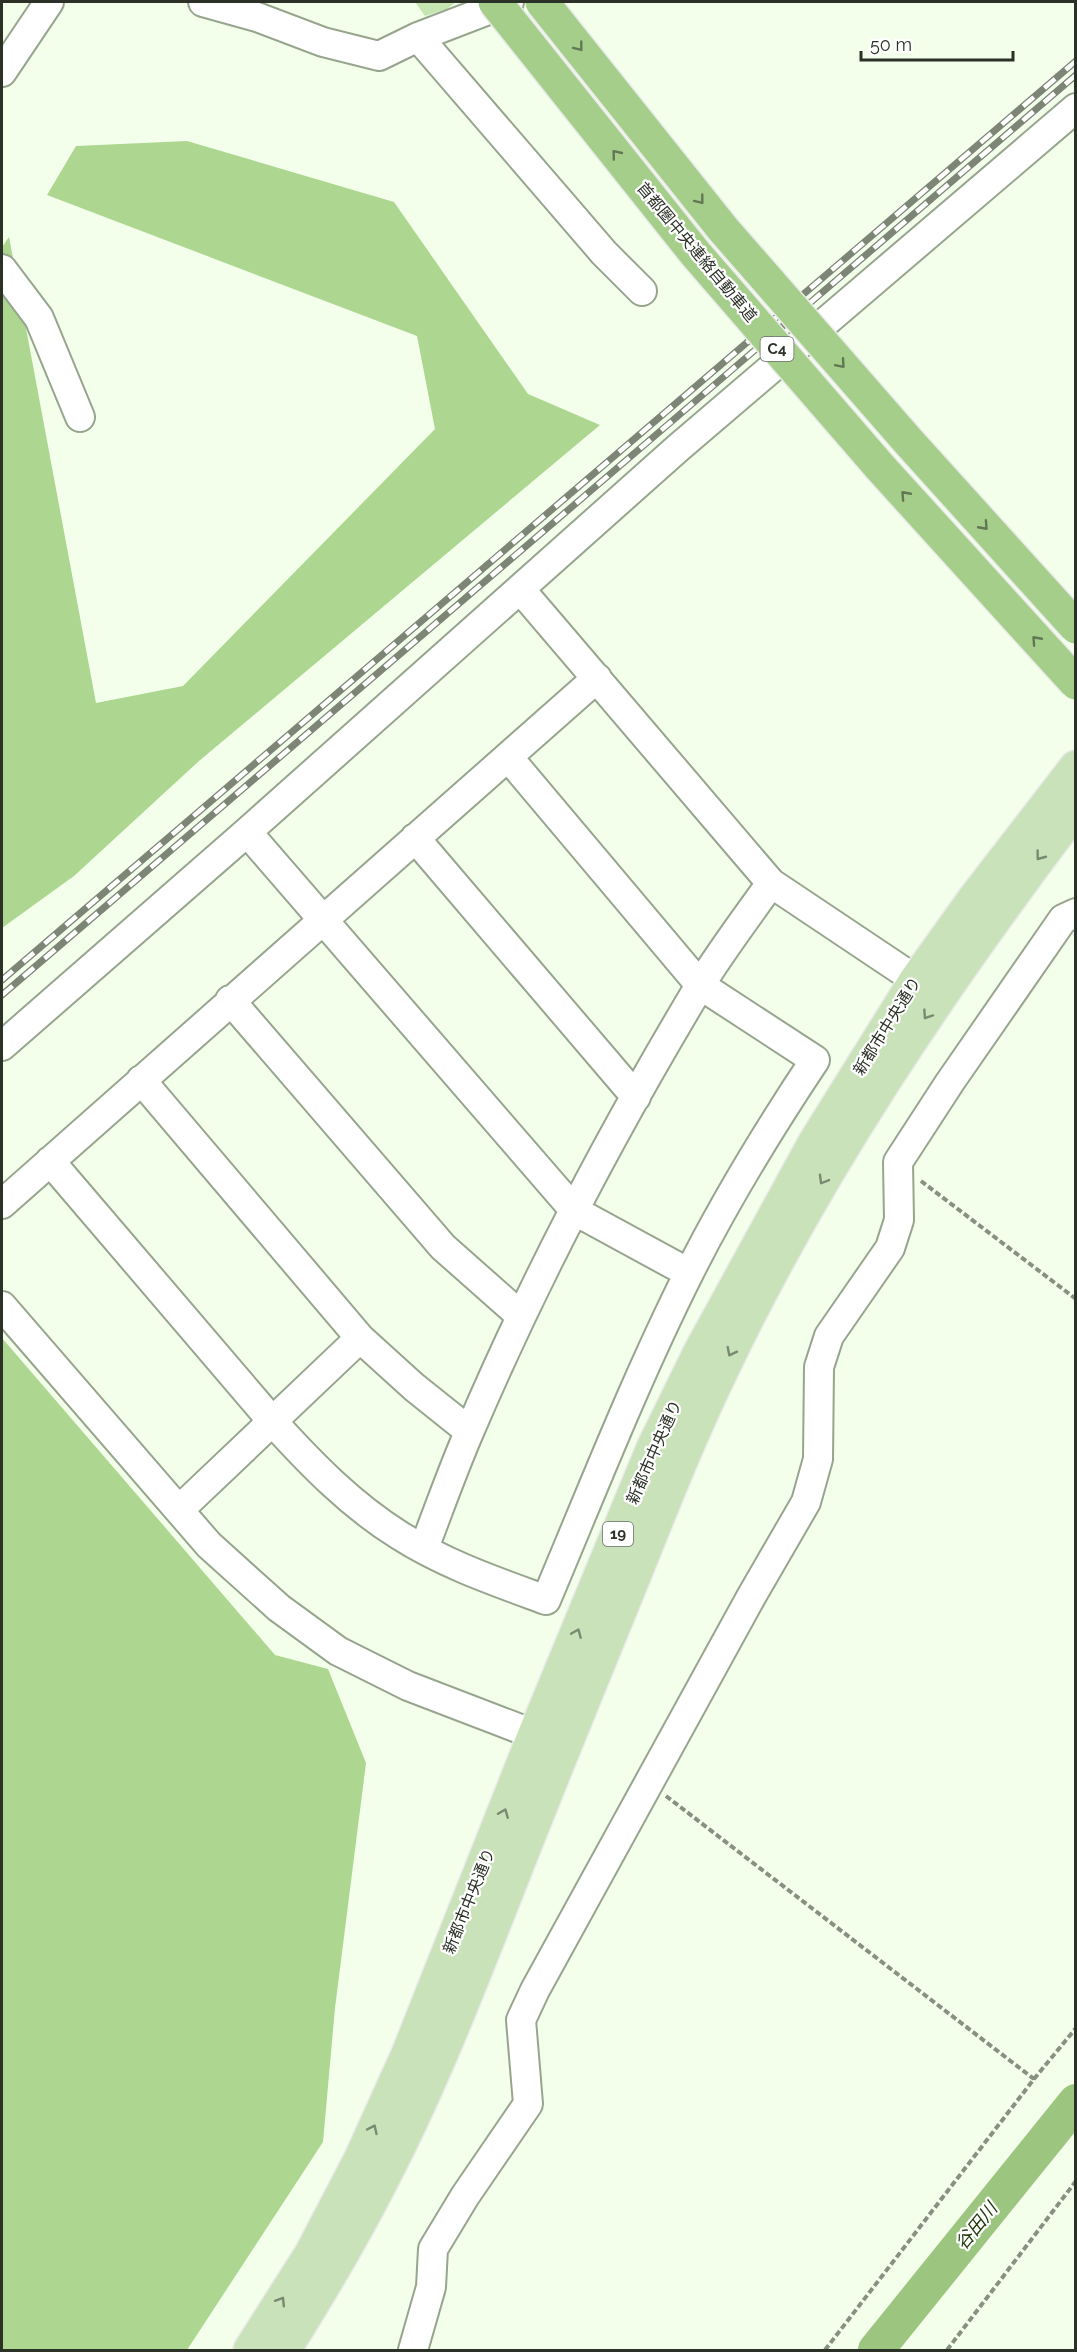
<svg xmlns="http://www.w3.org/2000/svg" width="1077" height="2352" viewBox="0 0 1077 2352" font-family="Raleway,'Noto Sans JP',sans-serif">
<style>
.green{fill:#c6e6b1}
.forest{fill:#add790}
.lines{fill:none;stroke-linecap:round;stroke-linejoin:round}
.river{stroke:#9cc57f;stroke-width:36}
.minor-casing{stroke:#97a58e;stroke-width:32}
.major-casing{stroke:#eaeaea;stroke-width:36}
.path{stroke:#879082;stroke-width:4;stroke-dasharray:6 3;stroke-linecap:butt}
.minor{stroke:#fff;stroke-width:28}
.major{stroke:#c9e2b9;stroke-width:33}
.rail-casing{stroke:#7d8577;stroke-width:7}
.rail{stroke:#fff;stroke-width:4.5;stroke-dasharray:14;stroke-linecap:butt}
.highway-bridge-casing{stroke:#eaeaea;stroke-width:36;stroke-linecap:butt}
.highway-bridge{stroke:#a5ce8a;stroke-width:33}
.oneway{stroke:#627854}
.oneway2{stroke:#7a8a70}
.labels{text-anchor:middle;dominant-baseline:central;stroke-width:4.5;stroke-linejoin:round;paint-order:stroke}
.shield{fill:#fff;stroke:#6b6f68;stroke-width:1.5}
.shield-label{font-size:15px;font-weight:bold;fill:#2c3128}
.street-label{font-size:16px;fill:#2c3128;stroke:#fff}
.water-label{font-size:18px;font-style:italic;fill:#203a08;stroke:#fff}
</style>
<rect width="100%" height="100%" fill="#f3ffeb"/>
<path class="green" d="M415,2H456L447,9L425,16Z"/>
<path class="forest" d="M187,141L394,202L528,394L600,425L199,761L74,876L2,928V247L9,237L96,703L183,686L435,429L417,336L47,195L76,146Z
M2,1338L275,1655L328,1669L366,1763L335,2008L323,2142L187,2350H2Z"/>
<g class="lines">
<path class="river" d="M876,2350L1076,2102"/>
<g class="minor-casing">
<path id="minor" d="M203,2L257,17L323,42L379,56L418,37L509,2
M418,37L604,253L642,291
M2,72L49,2
M2,269L39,318L80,417
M520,589L771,883L916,980
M247,832L575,1211L689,1273
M415,838L636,1097
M230,1000L443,1247L521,1316
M2,1046L247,832L678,448L1076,108
M141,1080L360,1338L414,1387L469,1431
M50,1161L273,1422C311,1464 351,1505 399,1535C444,1564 497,1582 546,1600C592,1491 635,1381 688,1275C725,1201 769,1129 815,1060L700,985L508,757
M2,1204L597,678
M2,1306L209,1545L279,1608L338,1651L408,1686L554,1742
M179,1510L360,1338
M424,1548C439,1509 453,1469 470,1430C534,1280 615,1127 699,987C721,951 747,917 771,883
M413,2350L431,2287L433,2249L465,2196L528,2104L521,2020L535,1990L751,1597L806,1502L818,1459L819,1367L829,1336L890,1248L899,1220L898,1162L950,1082L1063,919L1076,913"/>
</g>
<g class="major-casing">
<path id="major" d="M250,2350L311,2254L361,2158L408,2054L534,1736L653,1448L700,1352L815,1142L916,980L974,899L1076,767
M284,2350C318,2296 351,2241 380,2184C433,2083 473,1977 515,1871C551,1779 589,1687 626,1596C657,1520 686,1444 722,1370C817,1170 942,986 1076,809"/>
</g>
<path class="path" d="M921,1181L1076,1299
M666,1796L1034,2079
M825,2350L1034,2079L1076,2028
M947,2350L1076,2181"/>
<use href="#minor" class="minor"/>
<use href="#major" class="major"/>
<g class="rail-casing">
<path id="rail" d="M2,980L1076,61
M2,995L1076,75"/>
</g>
<use href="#rail" class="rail"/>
<g class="highway-bridge-casing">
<path id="highway-bridge" d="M495,2L695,253L880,467L1076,683
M542,2L723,229L908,441L1076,627"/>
</g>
<use href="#highway-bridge" class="highway-bridge"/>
</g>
<defs><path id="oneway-chevron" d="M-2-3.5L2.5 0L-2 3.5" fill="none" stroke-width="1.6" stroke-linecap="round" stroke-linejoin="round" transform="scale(1.5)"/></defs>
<g class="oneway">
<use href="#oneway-chevron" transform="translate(579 47) rotate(52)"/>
<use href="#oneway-chevron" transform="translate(616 154) rotate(-129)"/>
<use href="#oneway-chevron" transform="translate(700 200) rotate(52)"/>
<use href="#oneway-chevron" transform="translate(841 364) rotate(49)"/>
<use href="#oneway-chevron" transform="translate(905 495) rotate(-132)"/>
<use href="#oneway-chevron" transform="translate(984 526) rotate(48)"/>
<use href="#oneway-chevron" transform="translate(1036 640) rotate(-132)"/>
</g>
<g class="oneway2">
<use href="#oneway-chevron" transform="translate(1040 856) rotate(127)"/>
<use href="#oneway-chevron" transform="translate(927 1015) rotate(124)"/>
<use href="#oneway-chevron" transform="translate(823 1180) rotate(120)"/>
<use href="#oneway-chevron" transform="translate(731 1352) rotate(117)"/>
<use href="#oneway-chevron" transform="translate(577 1633) rotate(-67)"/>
<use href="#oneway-chevron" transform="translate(504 1813) rotate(-68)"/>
<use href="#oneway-chevron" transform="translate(373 2129) rotate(-65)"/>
<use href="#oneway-chevron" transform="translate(281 2301) rotate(-58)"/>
</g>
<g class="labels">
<g class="shield">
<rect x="760.5" y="337" width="33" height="24" rx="4.5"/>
<rect x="603" y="1522" width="30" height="24" rx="4.5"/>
</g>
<g class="shield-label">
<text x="777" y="349">C4</text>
<text x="618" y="1534">19</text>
</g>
<g class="street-label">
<text transform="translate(697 252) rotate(50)">首都圏中央連絡自動車道</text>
<text transform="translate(887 1026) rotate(-58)">新都市中央通り</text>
<text transform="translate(654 1452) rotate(-66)">新都市中央通り</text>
<text transform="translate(469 1901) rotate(-68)">新都市中央通り</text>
</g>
<g class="water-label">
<text transform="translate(976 2226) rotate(-51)">谷田川</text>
</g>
</g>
<rect width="1077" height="2352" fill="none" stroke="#2c3128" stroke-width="6"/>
<path d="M861 51v9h152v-9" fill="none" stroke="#2c3128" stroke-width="3"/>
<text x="870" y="51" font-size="18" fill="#2c3128" stroke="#ffffff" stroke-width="4.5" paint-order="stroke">50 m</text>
</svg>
